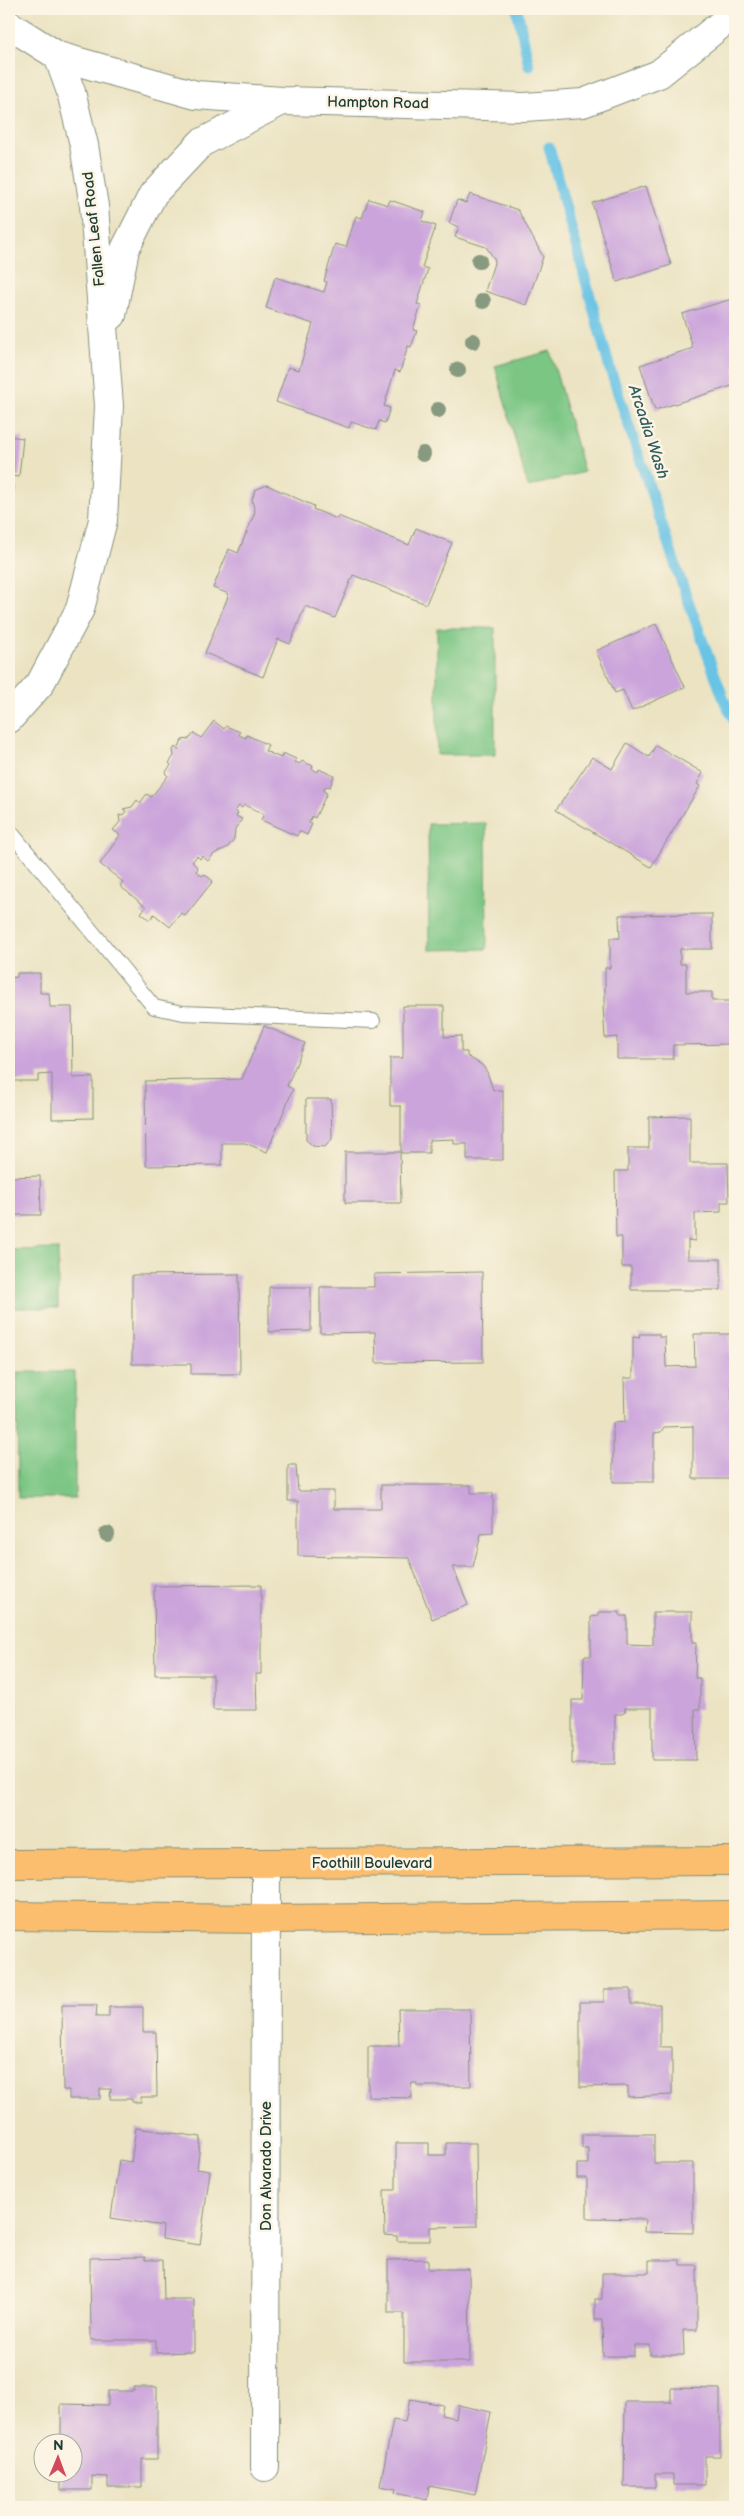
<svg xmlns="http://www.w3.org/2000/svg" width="744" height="2516" viewBox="0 0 744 2516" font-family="'Balsamiq Sans',sans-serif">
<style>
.green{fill:#7bc684;stroke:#4d825c}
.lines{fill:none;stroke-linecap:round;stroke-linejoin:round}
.stream{stroke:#67c3e5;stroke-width:11}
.building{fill:#cba4db}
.service-casing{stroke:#85907b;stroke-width:16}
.minor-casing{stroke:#85907b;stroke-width:30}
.primary-casing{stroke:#85907b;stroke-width:30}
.service{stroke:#fff;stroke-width:14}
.minor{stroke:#fff;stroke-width:28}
.primary{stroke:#fabe6e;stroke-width:28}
.tree{fill:#879a7f}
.labels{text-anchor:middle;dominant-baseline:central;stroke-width:5;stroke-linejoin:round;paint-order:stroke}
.street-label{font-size:15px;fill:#1f3d34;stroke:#fcf5e5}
.water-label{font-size:16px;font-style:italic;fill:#315e60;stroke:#fcf5e5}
</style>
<rect width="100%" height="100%" fill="#fcf5e5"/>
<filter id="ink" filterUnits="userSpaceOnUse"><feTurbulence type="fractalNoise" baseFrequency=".02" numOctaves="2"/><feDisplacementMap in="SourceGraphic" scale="10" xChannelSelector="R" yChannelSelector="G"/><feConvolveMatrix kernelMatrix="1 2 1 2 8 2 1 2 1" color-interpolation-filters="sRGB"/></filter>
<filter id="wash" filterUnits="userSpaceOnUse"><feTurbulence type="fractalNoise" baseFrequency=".0096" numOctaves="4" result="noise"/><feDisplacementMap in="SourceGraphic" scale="20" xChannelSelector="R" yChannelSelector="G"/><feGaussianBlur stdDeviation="1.12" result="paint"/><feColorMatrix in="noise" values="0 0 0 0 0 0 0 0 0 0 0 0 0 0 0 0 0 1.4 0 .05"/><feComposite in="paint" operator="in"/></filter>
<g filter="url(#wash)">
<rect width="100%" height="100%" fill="#ebe3c2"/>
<path class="green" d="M550,351L584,472L528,487L495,366Z
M437,628H495V755H437Z
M486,823L487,949L429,950L428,824Z
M58,1249V1308H9V1250Z
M17,1372H75V1498H18Z"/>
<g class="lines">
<path class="stream" d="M517,9L529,66
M549,147L610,369L676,567L724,700L735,721"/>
</g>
<g id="blocks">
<path class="building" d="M646,186L671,265L617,282L592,203Z
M470,194L518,210L543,257L526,305L485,291L495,260L486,247L455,237L459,227L449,223L457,200L466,203Z
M369,199L388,205L390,200L425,212L422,221L436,226L422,267L428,269L417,304L421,305L413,330L417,331L411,347L408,346L400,372L395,370L384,406L390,408L385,423L379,421L376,430L351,422L349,428L276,402L288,367L299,370L313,324L266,308L275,277L324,292L327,282L324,281L335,244L346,247L356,216L362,218Z
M735,298V385L655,410L640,365L693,348L682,314Z
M9,436L23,438L19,477L9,476Z
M267,485L314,506L313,509L337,519L338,516L409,545L416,528L452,543L426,604L353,575L335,618L305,606L290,644L278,639L263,677L205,653L229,594L213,588L229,549L238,553L255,512L252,500L255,490Z
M9,487H14L10,529H9Z
M656,624L685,687L632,711L623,690L615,693L596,651Z
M214,721L224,729L226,726L240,732L239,735L246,738L247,735L268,745L265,751L281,758L283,753L296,759L295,762L300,764L302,761L313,766L312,769L318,772L319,769L334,776L330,787L326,786L323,791L327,793L315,818L312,816L309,823L312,824L307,835L299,831L297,836L261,820L264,814L244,805L242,808L239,806L235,811L238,813L236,816L242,819L235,829L234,839L228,847L214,854L208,861L202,856L200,859L197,856L192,862L198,868L196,871L202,876L204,874L213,881L185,916L181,913L170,927L154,914L150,920L141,913L146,907L120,886L123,882L100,864L120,835L113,830L120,822L119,815L122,816L126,811L123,809L132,807L137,800L140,803L147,794L151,797L168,776L165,773L171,765L169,763L174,756L173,750L175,747L178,750L182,740L189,739L194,733L201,738Z
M627,743L649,757L656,745L703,773L697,784L700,786L651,867L556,810L592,757L612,769Z
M712,914V949H680V964H686V992H712V1001H735V1044L673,1045V1059H617V1037L605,1038L603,1006H605V968H610V938H620L619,915Z
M17,973H40V993H49L50,1007H72L73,1078L93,1077V1118L52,1119V1074L38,1075V1081H9V978L17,977Z
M403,1006H444V1037L461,1036V1052H467V1056L482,1065L487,1072L493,1090H503V1160H467V1144H454V1139L429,1140V1153H401V1106H390V1058H403Z
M264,1026L305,1043L287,1086L293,1089L267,1152L245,1143H222V1165L146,1166L145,1081L242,1079Z
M306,1099H331L332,1139L325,1147L313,1146L306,1140Z
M690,1116V1163H728L729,1202H721V1212L695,1213V1241L688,1240V1259H721V1290H631V1267H622V1237H616L615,1171H628V1148H649V1117Z
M345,1152H400L401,1203H345Z
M40,1176L41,1215H9V1177Z
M482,1272L483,1362L376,1363L375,1332L320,1333V1287H374V1274Z
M239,1274L240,1374H191V1364H132V1275Z
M269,1287H311V1331L269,1332Z
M639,1334H659V1337H665L666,1367L695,1366L694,1334H730L732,1400H735V1426L732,1427L735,1479H693V1426L664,1427L661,1432L654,1433V1482H613V1423L625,1422L624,1378H633V1337L640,1338Z
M288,1465H296L298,1491H334V1509H381V1485H471V1493H493V1533L481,1534L473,1567H453L468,1605L432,1619L409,1558L298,1556V1501H288Z
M261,1585V1674H256L257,1710H213V1675H155L154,1586Z
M598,1612H620V1616H627V1644L653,1645V1612H692V1643H696L695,1678H700V1709H695L696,1760H652V1708H625V1712L622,1714H615V1764H572V1700H583L584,1656H591V1617L598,1616Z
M604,1989H631V2004H660V2047H672V2095L628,2097V2086L580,2087V2002H604Z
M62,2005H97L96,2017H109V2007H143V2032H156L157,2097H141V2102H132V2099H110L111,2089H100V2099H69V2090H63Z
M398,2009H470L471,2086H417V2083H411L412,2098L368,2097V2046H399Z
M136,2128L201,2137L197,2169L210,2171L200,2245L162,2239L163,2226L111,2218L119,2160L131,2162Z
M582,2134H654V2163H693V2233L644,2232L645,2219L587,2218V2178H577V2164H588V2148H582Z
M396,2143H429V2155H446V2143H476L477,2226L430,2227V2241H397V2236L385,2235L384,2190H396Z
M145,2257V2260H163L164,2299H194V2352L156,2353V2340H91L90,2258Z
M428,2259V2269H469L470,2362H404V2313H388V2260Z
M649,2260H680V2265H697V2330H683L684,2355H650V2345H634V2356H603L602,2319H595V2299H602V2273H649Z
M134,2387H157V2459H142V2487H108V2477L92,2476V2490H61V2474H72V2444H61V2404L108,2405V2391H134Z
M671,2388L720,2389V2456H705V2485H673V2474H655V2487H624L625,2402H671Z
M410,2399L443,2405L441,2415L456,2418L458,2405L491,2412L475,2495L429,2486L427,2500L395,2493L396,2489L380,2486L393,2420L405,2422Z"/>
</g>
</g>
<g filter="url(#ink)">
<use href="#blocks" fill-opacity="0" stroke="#85907b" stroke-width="1"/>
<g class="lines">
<g class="service-casing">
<path id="service" d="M9,830L154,1007L183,1013L373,1021"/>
</g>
<g class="minor-casing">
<path id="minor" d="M9,25L58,56L196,95L282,101L524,107L583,103L659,74L735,13
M112,315L125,249L153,194L201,143L282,101
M9,719L40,684L80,609L103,520L109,406L94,206L84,145L71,92L58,56
M265,2467L266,1864"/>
</g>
<g class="primary-casing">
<path id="primary" d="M9,1864L735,1861
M9,1916L267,1919L735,1915"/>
</g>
<use href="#service" class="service"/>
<use href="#minor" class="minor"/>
<use href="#primary" class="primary"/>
</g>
<g class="tree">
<circle cx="479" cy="261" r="8"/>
<circle cx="483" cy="301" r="8"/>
<circle cx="473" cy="341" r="8"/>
<circle cx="458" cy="370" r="8"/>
<circle cx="438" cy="410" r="8"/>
<circle cx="423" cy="454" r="8"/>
<circle cx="107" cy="1534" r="8"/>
</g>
</g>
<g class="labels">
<g class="street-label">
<text transform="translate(378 103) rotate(1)">Hampton Road</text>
<text transform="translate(94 229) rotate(-96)">Fallen Leaf Road</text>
<text x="372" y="1863">Foothill Boulevard</text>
<text transform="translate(266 2166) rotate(-90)">Don Alvarado Drive</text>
</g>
<g class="water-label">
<text transform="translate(648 432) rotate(72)">Arcadia Wash</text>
</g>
</g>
<rect width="744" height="2516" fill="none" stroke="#fcf5e5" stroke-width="30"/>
<g transform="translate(58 2458) rotate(1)"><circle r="24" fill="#fcf5e5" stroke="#a4ab9e"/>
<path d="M0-4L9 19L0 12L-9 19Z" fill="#d1495b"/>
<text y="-8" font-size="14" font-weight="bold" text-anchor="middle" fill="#1f3d34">N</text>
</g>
</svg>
